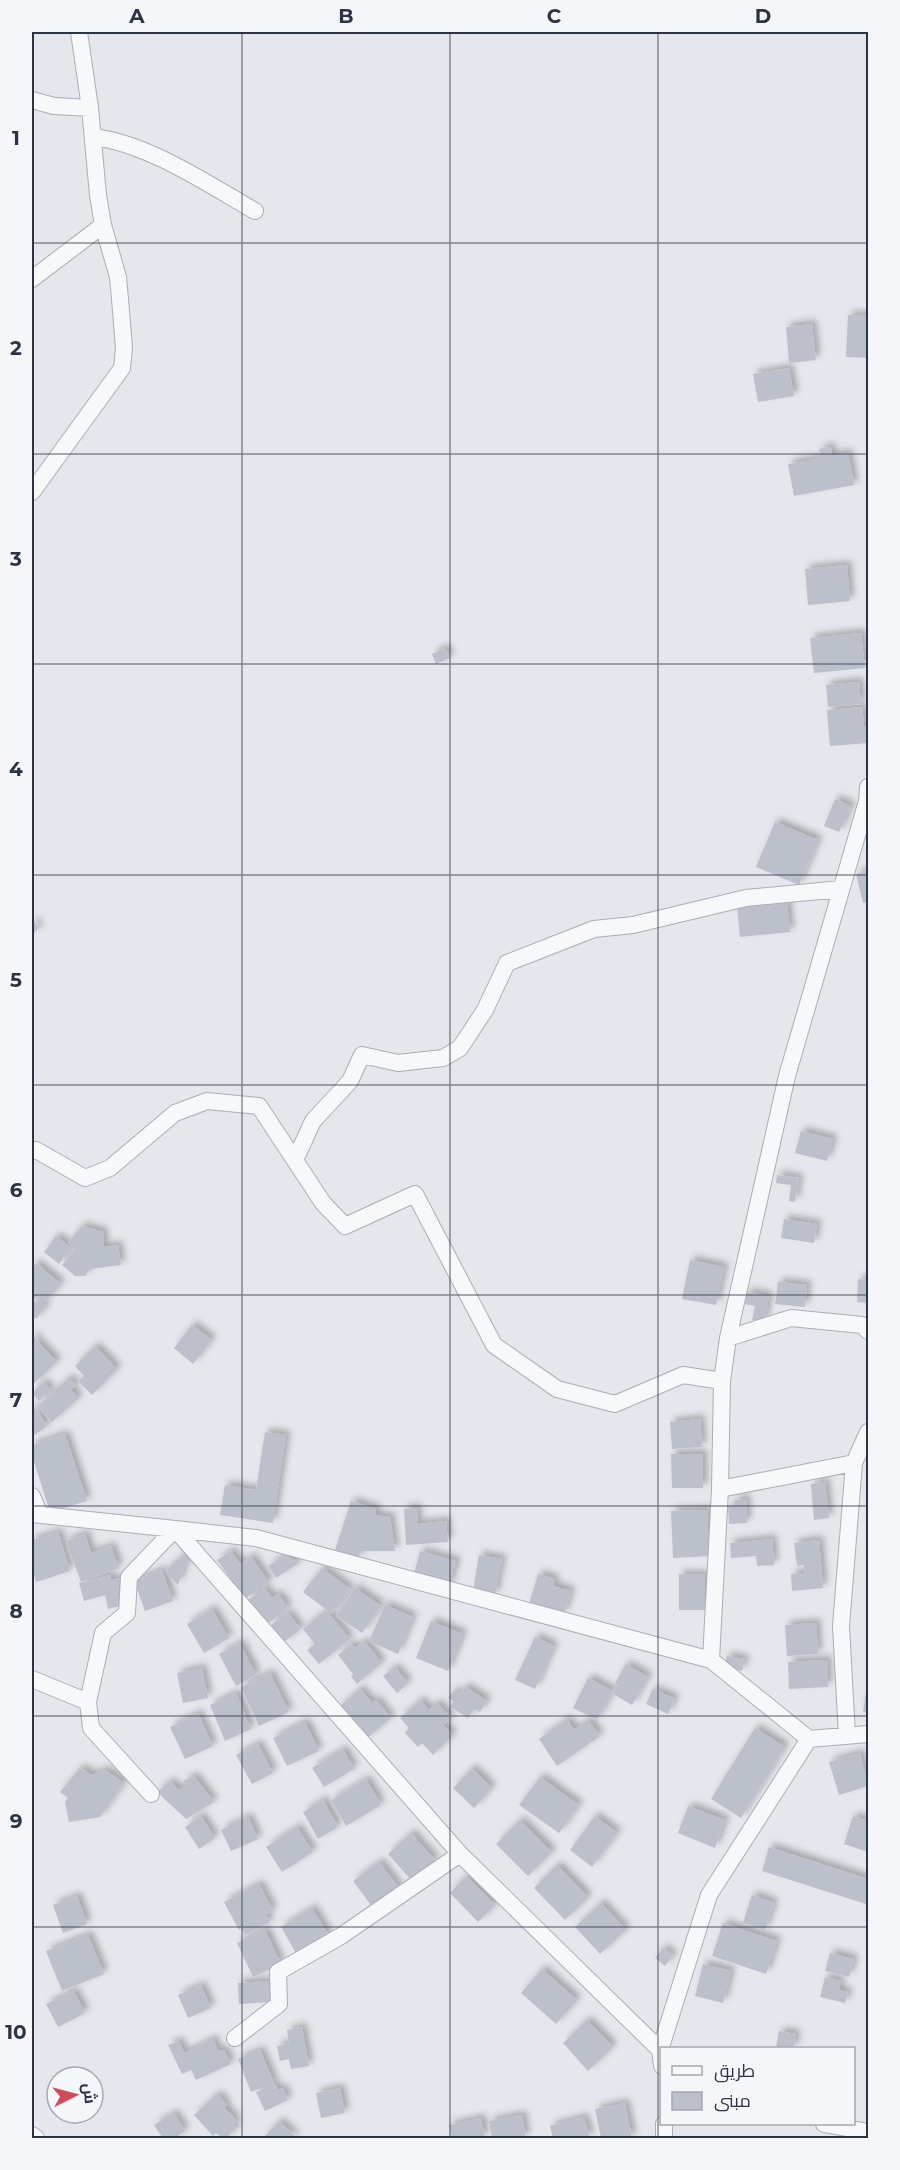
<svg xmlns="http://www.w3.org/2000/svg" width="900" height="2170" viewBox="0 0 900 2170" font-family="Montserrat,Cairo,sans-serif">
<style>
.building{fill:#bbc0ca;filter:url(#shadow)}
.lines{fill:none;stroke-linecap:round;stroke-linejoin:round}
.minor-casing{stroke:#a9aeb7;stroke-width:18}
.minor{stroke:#f7f8fa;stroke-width:16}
.grid{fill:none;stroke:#2b3445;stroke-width:1.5;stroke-opacity:0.55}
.neatline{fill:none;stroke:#2b3445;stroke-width:2}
.grid-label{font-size:20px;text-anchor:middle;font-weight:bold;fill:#2b3445}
</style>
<defs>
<filter id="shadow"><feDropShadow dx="4.5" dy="-4.5" stdDeviation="3" flood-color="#0004"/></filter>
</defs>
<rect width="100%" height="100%" fill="#e4e7ec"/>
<path class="building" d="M848,315L868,316V358L846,357Z
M812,324L816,360L789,363L786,327Z
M789,368L794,396L758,402L753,374Z
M831,447L832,456L848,453L854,485L794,496L788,464L821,458L819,449Z
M847,565L850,601L808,605L805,569Z
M861,633L865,668L814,673L810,638Z
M445,648L450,658L436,664L432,654Z
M859,682L861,704L828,707L826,685Z
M862,707L864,726H868V743L830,746L827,710Z
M835,799L851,806L839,832L824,826Z
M775,822L818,840L799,885L756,867Z
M868,871V902L863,903L856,874Z
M787,903L790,932L740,937L737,908Z
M32,919L39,928L32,935Z
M801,1131L833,1139L827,1161L795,1153Z
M777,1175L799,1178L795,1202L789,1201L791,1185L776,1183Z
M784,1219L817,1224L814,1243L781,1238Z
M82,1226L103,1232L104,1247L118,1245L121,1265L90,1269L85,1276H75L62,1265L75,1249L68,1242Z
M56,1236L71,1248L59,1264L44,1252Z
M690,1260L724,1267L716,1305L682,1299Z
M36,1263L61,1284L45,1302L38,1296L35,1299L32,1296V1268Z
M858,1279L868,1280V1303L857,1302Z
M778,1282L807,1285L805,1307L775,1304Z
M747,1292L769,1296L764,1322L752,1320L755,1306L745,1304Z
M32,1299L34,1302L38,1299L46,1306L37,1318H32Z
M192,1325L212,1340L193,1364L174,1348Z
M32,1334L39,1342L34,1347L39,1343L57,1362L32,1385Z
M95,1346L117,1369L92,1395L78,1381L84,1376L75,1366Z
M69,1378L76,1385L71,1390L79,1398L52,1422L38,1406Z
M43,1382L51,1390L39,1401L32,1393Z
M32,1403L47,1426L32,1437Z
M700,1419L702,1447L672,1449L670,1422Z
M265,1432L286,1435L273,1523L220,1515L225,1485L256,1490Z
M65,1434L87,1501L50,1512L32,1455V1445Z
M671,1454H703V1488H672Z
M825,1482L829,1518L814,1520L811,1484Z
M746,1499L747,1523L729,1524L728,1506H735V1500Z
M351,1501L376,1509V1515L390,1517L395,1551H360L359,1559L335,1550Z
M417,1508L418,1524L446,1521L448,1542L406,1545L404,1509Z
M707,1510L709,1556L673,1558L671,1511Z
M58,1532L70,1571L36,1582L32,1567V1540Z
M85,1534L91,1553L111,1546L119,1568L81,1582L66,1541Z
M772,1539L774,1565L757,1566L756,1556L731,1558L730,1543Z
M819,1540L823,1588L792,1591L791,1574L805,1573L804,1565L797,1566L794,1543Z
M231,1551L240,1564L251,1557L269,1582L245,1599L217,1560Z
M420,1551L456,1561L449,1587L413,1577Z
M183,1555L190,1560L184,1568L178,1585L165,1571Z
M285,1555L299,1563L276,1578L268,1566Z
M479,1555L502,1559L495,1595L473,1591Z
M322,1568L350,1589L332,1614L303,1592Z
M162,1570L173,1601L145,1611L134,1581Z
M538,1574L555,1579L553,1586L571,1591L564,1614L529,1604Z
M679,1574L705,1575V1610H679Z
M110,1575L111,1580L119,1578L125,1605L108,1609L105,1595L84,1601L79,1583Z
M265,1588L272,1598L278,1594L288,1608L266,1625L248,1600Z
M355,1588L381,1606L362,1633L336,1616Z
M385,1605L413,1617L398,1654L369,1641Z
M212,1609L229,1638L204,1653L187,1624Z
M326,1610L350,1639L319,1664L307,1650L315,1644L303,1629Z
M288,1613L301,1629L284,1642L271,1625Z
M431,1621L463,1634L448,1671L416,1658Z
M816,1623L818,1654L787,1656L785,1625Z
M535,1637L554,1646L535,1689L515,1680Z
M364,1641L382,1663L357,1684L351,1676L353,1674L338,1655L351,1644L355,1648Z
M240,1643L256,1675L236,1686L219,1654Z
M727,1656L745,1659L742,1671L724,1667Z
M827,1660L828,1687L789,1689L788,1662Z
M626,1664L648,1677L632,1705L613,1694L617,1685L615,1683Z
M395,1667L408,1683L397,1693L383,1676Z
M202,1668L208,1698L183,1703L177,1673Z
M270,1673L289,1712L259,1726L241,1687Z
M588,1678L613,1691L597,1720L573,1708Z
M867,1684H868V1713L863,1712Z
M466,1687L487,1701L480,1712L474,1709L468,1718L450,1707L453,1701L448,1698L454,1690L458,1694Z
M360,1689L372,1703L376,1700L391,1718L366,1739L339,1707Z
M653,1689L675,1699L668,1714L646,1704Z
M236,1693L251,1729L225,1741L210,1705Z
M420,1700L429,1710L437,1703L451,1718L443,1725L453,1735L433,1755L422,1743L418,1747L405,1733L409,1728L400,1718Z
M198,1713L213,1746L185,1759L170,1727Z
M567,1719L574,1730L588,1720L600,1736L557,1766L539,1739Z
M305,1722L319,1751L287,1766L273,1738Z
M755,1728L785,1747L741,1818L711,1799Z
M258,1744L273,1773L252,1784L236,1755Z
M343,1749L354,1769L324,1787L312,1768Z
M860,1753L868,1786L839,1795L829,1762Z
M80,1768L92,1775L105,1770L124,1783L100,1817L69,1822L65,1802L68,1798L60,1792Z
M472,1768L492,1788L474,1808L453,1788Z
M194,1776L214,1802L186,1819L157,1792L170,1781L179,1790L187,1785L183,1781Z
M540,1777L579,1805L559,1833L519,1805Z
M366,1779L381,1805L346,1826L331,1800Z
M323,1800L338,1827L318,1839L303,1812Z
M688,1806L725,1820L715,1848L678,1833Z
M201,1816L215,1838L199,1849L185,1827Z
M595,1816L617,1833L592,1867L570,1850Z
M853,1816L868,1821V1852L844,1844Z
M248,1817L258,1839L231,1851L221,1830Z
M520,1820L552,1852L528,1876L496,1844Z
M297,1827L313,1852L282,1872L266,1847Z
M411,1833L435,1860L412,1881L388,1854Z
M769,1847L868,1879V1896L866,1904L762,1871Z
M379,1862L400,1889L374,1909L353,1881Z
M557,1865L588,1897L565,1920L534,1888Z
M466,1876L495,1905L478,1922L450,1893Z
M259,1884L273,1911L266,1914L270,1922L245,1935L241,1928L239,1930L224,1902Z
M752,1895L774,1903L765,1930L743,1923Z
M77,1896L87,1924L63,1933L53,1905Z
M601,1903L626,1930L600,1954L575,1927Z
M312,1908L329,1936L297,1955L281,1927Z
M723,1923L777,1941L766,1974L712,1956Z
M265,1930L281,1964L253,1977L237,1943Z
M88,1935L104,1974L62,1991L46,1951Z
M663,1948L673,1955L665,1966L655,1958Z
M830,1953L854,1959L849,1977L825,1971Z
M703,1964L731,1971L723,2003L695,1996Z
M542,1969L577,2000L556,2024L521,1993Z
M825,1977L841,1981L839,1990L848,1992L845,2003L820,1997Z
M269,1981L270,2002L239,2004L238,1983Z
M201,1985L211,2008L188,2018L178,1995Z
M74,1991L85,2013L58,2027L46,2004Z
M587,2020L613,2047L588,2071L563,2043Z
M302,2027L309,2066L291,2069L289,2059L280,2061L277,2046L289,2044L287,2030Z
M779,2031L796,2034L794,2048H776Z
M213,2039L218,2051L224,2050L231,2064L196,2080L191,2070L182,2074L168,2045L179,2041L184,2053Z
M260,2050L274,2083L251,2092L238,2059Z
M275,2084L278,2090L283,2088L288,2100L265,2111L256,2092Z
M340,2088L345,2113L321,2118L316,2093Z
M217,2094L227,2105L224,2107L237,2121L233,2125L236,2129L226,2138H222L216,2133L213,2136L194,2115Z
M625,2103L632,2138H601L595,2109Z
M174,2113L185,2131L178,2135L181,2138H160L162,2137L154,2125Z
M522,2115L526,2138H492L489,2121Z
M584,2117L590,2138H553L550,2126Z
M481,2118L485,2138H452L449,2125Z
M279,2121L297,2138H263Z"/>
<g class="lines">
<g class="minor-casing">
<path id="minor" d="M32,100L54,106L90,108
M93,137C147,143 208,184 255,211
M32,279L103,225
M32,492L122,368L124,348L120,299L118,277L103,225L98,195L90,108L79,32
M32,1151L36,1150L85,1178L110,1168L175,1113L207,1101L259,1106L323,1203L345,1226L415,1194L494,1345L557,1389L615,1404L683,1375L722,1381
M295,1160L313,1121L350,1081L362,1055L398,1063L443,1058L460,1048L485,1010L507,963L594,929L633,925L746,898L841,889
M728,1338L791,1318L862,1325L868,1331
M720,1489L854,1463
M32,1496L40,1515
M32,1514L175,1529L460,1854L660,2050L662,2066
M711,1660L720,1489L722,1381L728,1338L787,1076L867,801L868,787
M32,1679L88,1702
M847,1736L841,1626L854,1463L868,1432
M151,1794L91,1728L88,1702L103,1633L127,1613L129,1577L175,1529L256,1538L711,1660L809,1739L868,1734
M235,2038L279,2004L278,1972L341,1936L460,1854
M660,2050L709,1895L809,1739
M664,2124V2138
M824,2124L868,2132
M32,2135L36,2138"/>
</g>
<use href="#minor" class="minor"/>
</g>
<path class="grid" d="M242,32V2138M450,32V2138M658,32V2138M32,243H868M32,454H868M32,664H868M32,875H868M32,1085H868M32,1295H868M32,1506H868M32,1716H868M32,1927H868"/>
<rect width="900" height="2170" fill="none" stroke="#f4f6f9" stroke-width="66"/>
<rect x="660" y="2047" width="195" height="78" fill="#f4f6f9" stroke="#a4a8b1" stroke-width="1.5"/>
<rect x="672" y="2066" width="30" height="9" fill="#f7f8fa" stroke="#a4a8b1" stroke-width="1.5"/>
<text x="714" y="2077" font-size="18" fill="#2b3445">طريق</text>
<rect x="672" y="2092" width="30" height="18" fill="#bbc0ca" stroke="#a4a8b1" stroke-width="1.5"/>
<text x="714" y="2107" font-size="18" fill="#2b3445">مبنى</text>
<g transform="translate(75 2095) rotate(84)"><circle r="28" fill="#f4f6f9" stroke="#a4a8b1" stroke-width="1.5"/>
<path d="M0-4.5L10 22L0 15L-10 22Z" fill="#d1495b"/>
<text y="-9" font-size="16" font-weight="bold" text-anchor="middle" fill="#2b3445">ش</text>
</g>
<rect x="33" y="33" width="834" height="2104" class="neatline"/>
<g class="grid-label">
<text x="137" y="23">A</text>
<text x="346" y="23">B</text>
<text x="554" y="23">C</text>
<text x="763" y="23">D</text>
<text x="16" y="145">1</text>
<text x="16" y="355">2</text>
<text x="16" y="566">3</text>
<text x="16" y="776">4</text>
<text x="16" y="987">5</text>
<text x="16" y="1197">6</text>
<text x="16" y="1407">7</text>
<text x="16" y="1618">8</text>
<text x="16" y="1828">9</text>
<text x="16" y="2039">10</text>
</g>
</svg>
